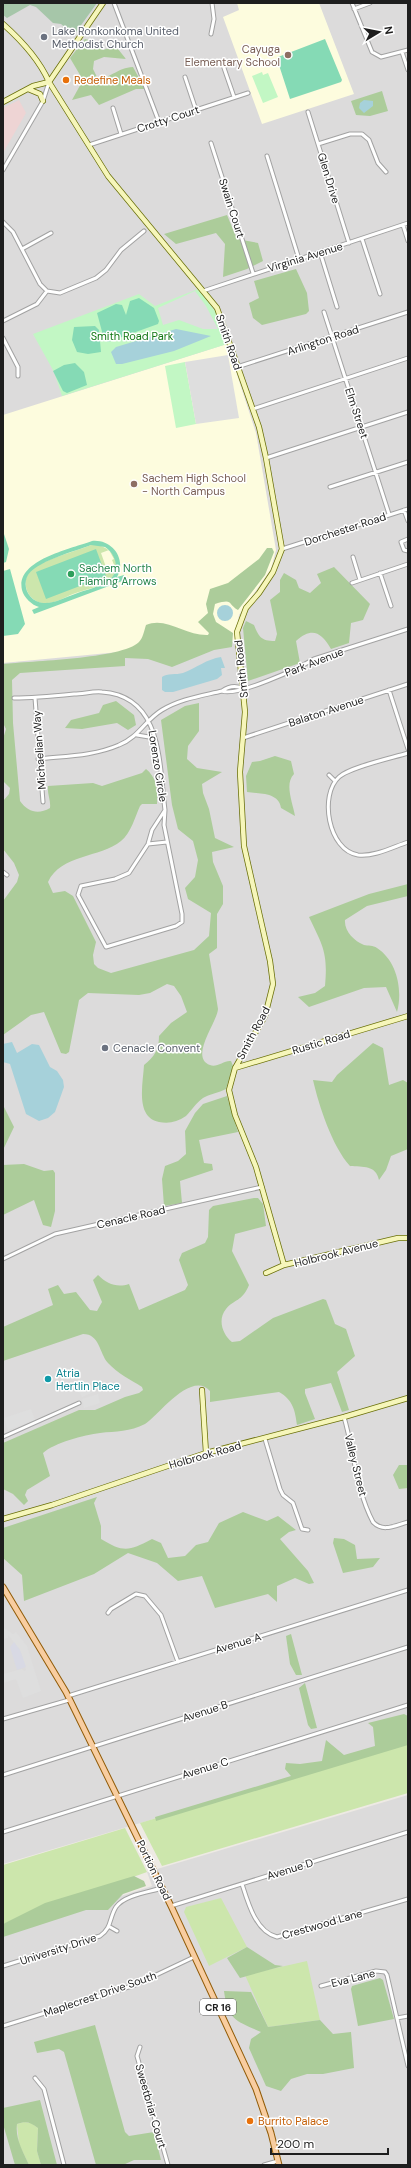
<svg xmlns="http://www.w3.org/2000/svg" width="411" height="2168" viewBox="0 0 411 2168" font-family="'DM Sans',sans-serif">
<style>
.residential{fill:#dcdbdb}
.commercial{fill:#eed4d4}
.education{fill:#fdfcde}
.grass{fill:#cce6ac;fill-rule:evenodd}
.forest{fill:#accc9a}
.cemetery{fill:#a6c6a9}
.park{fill:#c2f7c4}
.pitch{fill:#85dab5;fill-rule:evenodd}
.parking{fill:#dedede}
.plaza{fill:#d8d9e4}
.water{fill:#a6d1da}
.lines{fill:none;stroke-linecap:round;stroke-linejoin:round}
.street-casing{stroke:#a2a2a2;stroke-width:5}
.secondary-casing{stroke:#6a7009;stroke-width:6}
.primary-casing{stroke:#915b07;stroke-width:7}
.street{stroke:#fff;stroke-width:3}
.secondary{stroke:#f6f6ba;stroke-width:4.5}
.primary{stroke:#f8cda0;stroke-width:5}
.worship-dot{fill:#6b7280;stroke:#fff;stroke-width:1.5}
.education-dot{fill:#8d6e63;stroke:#fff;stroke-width:1.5}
.food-dot{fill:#e8710a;stroke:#fff;stroke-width:1.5}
.leisure-dot{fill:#2e9e5b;stroke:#fff;stroke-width:1.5}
.culture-dot{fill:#0f9aa8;stroke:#fff;stroke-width:1.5}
.labels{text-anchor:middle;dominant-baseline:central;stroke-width:3;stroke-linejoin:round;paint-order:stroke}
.shield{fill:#fff;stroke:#626262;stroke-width:1}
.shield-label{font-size:10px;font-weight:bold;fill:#1e1e1e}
.worship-label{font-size:11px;fill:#5b616d;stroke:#fff;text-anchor:start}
.education-label{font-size:11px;fill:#785e54;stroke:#fff;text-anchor:end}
.food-label{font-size:11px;fill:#c56008;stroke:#fff;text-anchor:start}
.street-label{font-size:11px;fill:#1e1e1e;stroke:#fff}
.park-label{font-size:11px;fill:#107713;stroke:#fff}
.leisure-label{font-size:11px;fill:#27864d;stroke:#fff;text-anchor:start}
.culture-label{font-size:11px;fill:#0d838f;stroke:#fff;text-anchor:start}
</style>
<rect width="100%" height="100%" fill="#eeeae4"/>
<path class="residential" d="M3,3H408V1743L3,1864Z
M408,1795V2165H3V1934L152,1886L147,1872Z"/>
<path class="commercial" d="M19,100L26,113L3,153V108Z"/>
<path class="education" d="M237,3H319L354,94L262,124L223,17L239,10Z
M227,344L256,433L276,550L271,569L239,615L235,641L3,663V415Z"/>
<path class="grass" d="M91,545C110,543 126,565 110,579C101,587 84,590 73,594C65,597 56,603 47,603C29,605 18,582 32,569C40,561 79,550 91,545ZM109,550L114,559L112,560L115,567L107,570L101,553Z
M408,1743V1793L162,1866L140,1823Z
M125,1828L147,1872L3,1924V1865Z
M221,1898L247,1947L209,1966L184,1912L186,1907Z
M307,1961L320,2020L268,2027L245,1975Z
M24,2122L31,2123L38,2128L37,2151L41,2165H29L19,2144L17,2124Z"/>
<path class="forest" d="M85,39L92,41L103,50L112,47L118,49L126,59L104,57L94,61L93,69L98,79C113,77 117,68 133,67L145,89H136L99,105L91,95L72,100L83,80L70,58Z
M382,91L388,111L370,116L356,115L351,101Z
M227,215L237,239L258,243L263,261L247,269L223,277L225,244L216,233L176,244L164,234Z
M296,269L307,293L309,311L306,314L262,325L253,318L249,303L259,298L254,281Z
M267,548H272L274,552L265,575L238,610C227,604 234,598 215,604L213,614L216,622L233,633L232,647L214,650L172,667L148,659L125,658V666L20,673L12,680L13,723L20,801C28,812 38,815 50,808C51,800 47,794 48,786L93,783L102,786L142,773L146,769C157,778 158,790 157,804H142L140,806C135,817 131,833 121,841C100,858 61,854 48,882L53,893L65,891L73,896L96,942L93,955L94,964L98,968L111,973L194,950L209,936L211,913L188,899L185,888L195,877L198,860L193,841L178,829L172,805L161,720L185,706L199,703V731L188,746L187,759L197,768L222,772L202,784L203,793L209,809L215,838L234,847L212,852L213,862L223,886V904L217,914V948L209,954L218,1009C217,1023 189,1057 210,1065C217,1068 224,1060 231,1061L233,1066L226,1089C219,1093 209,1094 203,1098C196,1103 191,1111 186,1116C177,1122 169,1124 159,1122C135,1117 143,1084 144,1065C154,1057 159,1050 159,1036L171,1023L187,1012L181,996L174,986L167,984L150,993L139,995L88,993L79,1000L69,1052L66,1054L61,1053L44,1012L31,1015L3,1035V901L17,882L19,875L14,863L3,849V801L9,794L10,788L3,781V739L6,729L3,723V664C30,661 122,659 139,642C143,638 144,631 146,625C166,616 186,636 208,635L209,633L198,622L208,613L206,604L210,589L228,583L259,559Z
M334,567L370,604L363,620L351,623L349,643L331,649C321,632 312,627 296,641L300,663L248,681L243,628L246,621L254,625C259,637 261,641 275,641L277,634L270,600L280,592V580L284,573L296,580L299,588L310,593L321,583L317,574Z
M116,701L134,715L136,725L128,730L117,723L82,729L65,728L71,720L99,713L103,705Z
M275,756L291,761L294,774C284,784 293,803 295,816L281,808C279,792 259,794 247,792L246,776L252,762L260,761Z
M408,884V896L367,906L345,920C344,931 354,941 364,945C368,946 373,945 377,948C397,961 403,990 397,1012L386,987L364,988L309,1007L298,997L315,993L325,986C328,953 323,946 309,917L369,894Z
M373,1043L383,1048L389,1085L403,1080L408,1083V1149L391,1156L386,1170L379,1180C376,1165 363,1167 350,1166C332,1146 319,1106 313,1080L332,1082L337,1075Z
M227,1096L238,1132L199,1140L204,1163L212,1164L213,1170L180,1181L182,1203L164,1206L162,1179L165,1166L178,1161L186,1154L185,1131L195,1113L203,1104Z
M3,1105L14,1127L3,1150Z
M24,1164L44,1171L53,1170L55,1173V1211L51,1227L43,1225L34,1200L3,1215V1165Z
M254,1198H258L263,1204L266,1226L235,1234L232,1251L249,1285C242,1302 234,1299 226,1309C217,1320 223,1335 232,1342L240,1341L273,1318L323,1299L326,1300L335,1324L346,1329L355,1356L337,1372L349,1410L342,1412L331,1383L305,1389V1393L315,1419L297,1425C295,1410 293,1400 279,1392L210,1402V1391C191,1370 158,1416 145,1424C130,1432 116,1431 100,1433C84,1435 54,1443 43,1453L50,1476L27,1490L25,1495L28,1501L24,1505L13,1494L3,1489V1443L79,1410H95L125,1397L139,1393L143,1390L142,1387C131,1380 117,1373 108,1363C99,1353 100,1334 83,1334L3,1361V1327L53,1305L48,1289L58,1285L64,1294L76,1292L90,1310L97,1311L102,1302L93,1280L98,1275C107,1284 117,1288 129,1284L139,1310L185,1290L188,1285L179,1260L182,1253L205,1243L208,1237L209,1210L213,1206Z
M399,1465H408V1488L399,1489L393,1475Z
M97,1497L94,1503L101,1526V1539C124,1553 129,1551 152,1539L161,1543L168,1558L185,1556L196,1545L208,1542L219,1523L243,1512L267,1521L278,1516L296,1530L289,1532L280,1539L308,1571L314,1583L309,1584L295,1578L277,1586V1602L268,1594L215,1608L202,1576L178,1581L157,1563L128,1553L94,1574L24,1601L22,1575L3,1558V1528Z
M334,1538L344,1539L355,1545L357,1559L380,1558L373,1567L343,1573L333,1543Z
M291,1634L302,1675H296L290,1664L286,1636Z
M305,1683L317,1728L311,1729L308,1725L299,1688Z
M404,1714L408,1716V1745L156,1821L155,1817L291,1776L285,1769L286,1763L300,1764L322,1761L326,1740L344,1755L375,1746L373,1727L368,1723Z
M134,1876L144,1881L146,1886L123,1894L108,1910H86L3,1937V1924L45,1903Z
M247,1947L275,1965L283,1966L240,1978L227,1958Z
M380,1978L383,1980L394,2019L358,2026L351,1989L352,1986Z
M224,1991L251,1992L268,2027L320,2020L333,2034L351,2032L354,2068L323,2074H307L291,2079L281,2091L266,2086L249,2048L251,2039L261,2032C237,2021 228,2021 224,1991Z
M95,2025L125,2132L129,2136L154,2132L161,2160H134L123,2165H96L64,2052L59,2049L37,2053L34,2042Z
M40,2100L57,2165H41L37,2151L38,2128C30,2122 26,2121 17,2124C15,2139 23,2151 29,2165H15L3,2124V2108Z"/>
<path class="cemetery" d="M3,3H97L74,35L61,24L53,23L36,7L30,5L7,18L3,15Z"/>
<path class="park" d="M262,72L263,75L268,73L278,97L263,103L252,76Z
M198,289L216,312L227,344L62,396L54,372L33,334L139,294L155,306Z
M185,362L196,424L176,428L165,366Z"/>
<path class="pitch" d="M325,39L342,80L341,82L290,99L278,62V57Z
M139,298L154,308L159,321L158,324L108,342L104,339L97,313L116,304L122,305L126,315L130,301Z
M95,326L99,330L101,352L88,354L77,352L72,340L74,327Z
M75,363L84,372L87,385L67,393L63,391L53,371L64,365Z
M3,531L9,549L6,562L3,563Z
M92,541C112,539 127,559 117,577L124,575L125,580L34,614L32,610L39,607C32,605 24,598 22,590C15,560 71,549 92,541ZM91,545L105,547C116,554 121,571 109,580C100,587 85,590 75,594C66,597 54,604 43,603C31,602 22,589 27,577C33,562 76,551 91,545Z
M96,549L106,576L46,599L36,572Z
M10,569L25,624L18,634L3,636V571Z"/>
<path class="parking" d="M195,291L206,306L218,329H203L179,320L163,325L158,308Z
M228,355L239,418L196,424L185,362Z
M92,1380L96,1391L82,1397L75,1385Z
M98,1394L100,1403L84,1408L82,1399Z
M31,1409L35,1420L8,1430L4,1418Z
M3,1627L13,1634L16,1632L27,1646L41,1691L23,1698L16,1679L3,1683V1674L22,1669L24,1671L26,1670L20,1650L8,1635V1638L3,1639Z"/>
<path class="plaza" d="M14,1642L20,1650L26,1667L17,1670L10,1647Z"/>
<path class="water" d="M364,100L373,101V106L364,113L359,108L360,103Z
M176,329L211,336L174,351L122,364H116L111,352L116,347Z
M217 613a8 8 0 1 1 16 0a8 8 0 1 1-16 0Z
M221,657L225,668H221L222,675L217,679L173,692H165L162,690V677C167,673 176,675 183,673C196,668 207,659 221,657Z
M12,1042L17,1053L32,1044L39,1045L50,1067L57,1071L63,1080L64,1087L55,1112L48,1118L39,1121L26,1114L10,1064L3,1062V1044Z"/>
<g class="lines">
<g class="street-casing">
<path id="street" d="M114,3L159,122
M352,3L372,52L381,57L408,50
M354,9L370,3
M211,34L214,19L212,3
M402,52L408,70
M223,65L234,97
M185,77L196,110
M113,108L121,134
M308,112L349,243
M211,143L253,273
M318,144L350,134H362L369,140L378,163L386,172
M89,145L248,93
M267,156L299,259
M3,170L43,101L49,82
M3,222L13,232L40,284L47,291L60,293L96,278L106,270L121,250L144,231
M403,225L408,241
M362,239L380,294
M22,249L51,233
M320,252L337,307
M203,291L408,223
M324,312L389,514
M3,321L37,304L47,291
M3,338L18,367V376
M237,367L408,312
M253,409L408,358
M266,458L408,412
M330,487L408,462
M404,510L408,521
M408,539L401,542L404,550L408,551
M282,549L408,509
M353,557L360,580
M380,573L391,606
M352,583L408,564
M389,690L408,749
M222,691C237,697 299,668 314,659L408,629
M14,698C34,698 54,696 74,694C83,694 93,691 102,692C163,696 159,764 165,810L152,830L148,844L129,873L115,879L81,886L78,895L106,947L176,926L182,922V914L164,825L165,810
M35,698L43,802
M137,735L149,737L156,742
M243,738L408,684
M408,753C392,758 350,767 339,777C319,795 328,850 358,855C374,857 393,847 408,842
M38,759C65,756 94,756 119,745C139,737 145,720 162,710C180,699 201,696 222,691C229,686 236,685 244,689
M329,775L335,781
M148,844L167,842
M3,872L7,875
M3,1259L55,1234L262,1187
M344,1417C354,1451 356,1490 373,1522C383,1533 396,1525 408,1522
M3,1437L79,1403
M265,1439L280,1489L283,1495L293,1503L302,1529L308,1530
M108,1613L111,1609L136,1594L145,1596L161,1615L178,1662
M68,1696L408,1590
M3,1719L69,1700
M3,1775L408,1647
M3,1832L408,1705
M242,1884C248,1903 256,1932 277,1937L408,1899
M171,1906L408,1832
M110,1927L117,1931
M3,1966L100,1936C112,1928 109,1918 116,1907C124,1895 149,1892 162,1888
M321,1986L376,1971L385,1972L387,1975L408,2066
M397,2018L408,2016
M3,2026L135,1985L194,1957
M140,2047L137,2056L168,2165
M35,2078L44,2089L64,2165
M264,2165L278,2161"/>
</g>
<g class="secondary-casing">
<path id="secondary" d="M3,24C21,40 39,59 49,82L108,176L217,308L259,427L266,458L282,549L273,572L259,593L246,608L237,632L245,712L240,772L244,846L270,961L273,984L265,1016L235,1068L229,1090L235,1115L256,1167L284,1265
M28,89L40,94L43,101
M3,102L33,86L49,82L103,3
M235,1068L408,1016
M266,1273L284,1265L398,1238H408
M202,1390L206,1453
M3,1519L52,1505L206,1453L344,1417L408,1398"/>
</g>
<g class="primary-casing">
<path id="primary" d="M3,1587L66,1692L171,1906L256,2089L271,2133L279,2165"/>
</g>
<use href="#street" class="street"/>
<use href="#secondary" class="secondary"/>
<use href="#primary" class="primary"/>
</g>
<g class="worship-dot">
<circle cx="44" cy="37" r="4"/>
<circle cx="105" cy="1048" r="4"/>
</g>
<g class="education-dot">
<circle cx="288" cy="55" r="4"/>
<circle cx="134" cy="484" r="4"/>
</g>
<g class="food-dot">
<circle cx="66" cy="80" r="4"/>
<circle cx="250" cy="2121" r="4"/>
</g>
<circle class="leisure-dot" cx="71" cy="574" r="4"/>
<circle class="culture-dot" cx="48" cy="1379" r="4"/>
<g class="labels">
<rect class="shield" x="200" y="1999" width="36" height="16" rx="3"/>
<g class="shield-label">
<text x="218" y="2007">CR 16</text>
</g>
<g class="worship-label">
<text x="52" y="31">Lake Ronkonkoma United<tspan x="52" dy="13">Methodist Church</tspan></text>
<text x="113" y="1048">Cenacle Convent</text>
</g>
<g class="education-label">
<text x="280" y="49">Cayuga<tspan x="280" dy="13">Elementary School</tspan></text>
<text x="142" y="478" text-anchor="start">Sachem High School<tspan x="142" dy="13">- North Campus</tspan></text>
</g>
<g class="food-label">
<text x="74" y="80">Redefine Meals</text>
<text x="258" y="2121">Burrito Palace</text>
</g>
<g class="street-label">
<text transform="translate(168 119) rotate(-18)">Crotty Court</text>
<text transform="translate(329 178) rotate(73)">Glen Drive</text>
<text transform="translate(232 208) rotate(72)">Swain Court</text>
<text transform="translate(305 257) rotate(-17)">Virginia Avenue</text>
<text transform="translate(323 340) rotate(-18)">Arlington Road</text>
<text transform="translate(229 342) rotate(71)">Smith Road</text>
<text transform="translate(357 413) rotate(72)">Elm Street</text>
<text transform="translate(345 529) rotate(-18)">Dorchester Road</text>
<text transform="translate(314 662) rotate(-21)">Park Avenue</text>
<text transform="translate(241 669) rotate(-96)">Smith Road</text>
<text transform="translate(326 711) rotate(-18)">Balaton Avenue</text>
<text transform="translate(39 750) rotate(-94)">Michaelian Way</text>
<text transform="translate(158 766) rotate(81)">Lorenzo Circle</text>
<text transform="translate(253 1033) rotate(-62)">Smith Road</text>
<text transform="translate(321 1042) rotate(-17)">Rustic Road</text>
<text transform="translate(131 1217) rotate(-13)">Cenacle Road</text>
<text transform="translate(336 1253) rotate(-14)">Holbrook Avenue</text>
<text transform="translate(205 1455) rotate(-16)">Holbrook Road</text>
<text transform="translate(356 1465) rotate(76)">Valley Street</text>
<text transform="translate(238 1643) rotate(-17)">Avenue A</text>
<text transform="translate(205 1711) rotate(-18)">Avenue B</text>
<text transform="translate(205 1768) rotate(-17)">Avenue C</text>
<text transform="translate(290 1869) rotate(-17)">Avenue D</text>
<text transform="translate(154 1870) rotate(64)">Portion Road</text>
<text transform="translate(322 1924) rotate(-16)">Crestwood Lane</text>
<text transform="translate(58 1949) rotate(-18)">University Drive</text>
<text transform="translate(353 1978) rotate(-14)">Eva Lane</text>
<text transform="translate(100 1994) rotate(-19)">Maplecrest Drive South</text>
<text transform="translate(151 2106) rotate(74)">Sweetbriar Court</text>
</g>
<g class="park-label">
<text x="132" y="336">Smith Road Park</text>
</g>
<g class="leisure-label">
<text x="79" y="568">Sachem North<tspan x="79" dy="13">Flaming Arrows</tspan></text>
</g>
<g class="culture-label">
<text x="56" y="1373">Atria<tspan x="56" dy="13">Hertlin Place</tspan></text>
</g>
</g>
<rect width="411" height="2168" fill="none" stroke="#1e1e1e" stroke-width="8"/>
<g transform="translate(379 32) rotate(80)" stroke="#ffffff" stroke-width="3" paint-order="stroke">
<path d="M0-3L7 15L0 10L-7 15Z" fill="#1e1e1e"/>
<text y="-6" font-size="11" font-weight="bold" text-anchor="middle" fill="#1e1e1e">N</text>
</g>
<path d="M271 2148v6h117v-6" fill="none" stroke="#1e1e1e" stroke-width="2"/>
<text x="277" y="2148" font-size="12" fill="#1e1e1e" stroke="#ffffff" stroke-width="3" paint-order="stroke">200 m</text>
</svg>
